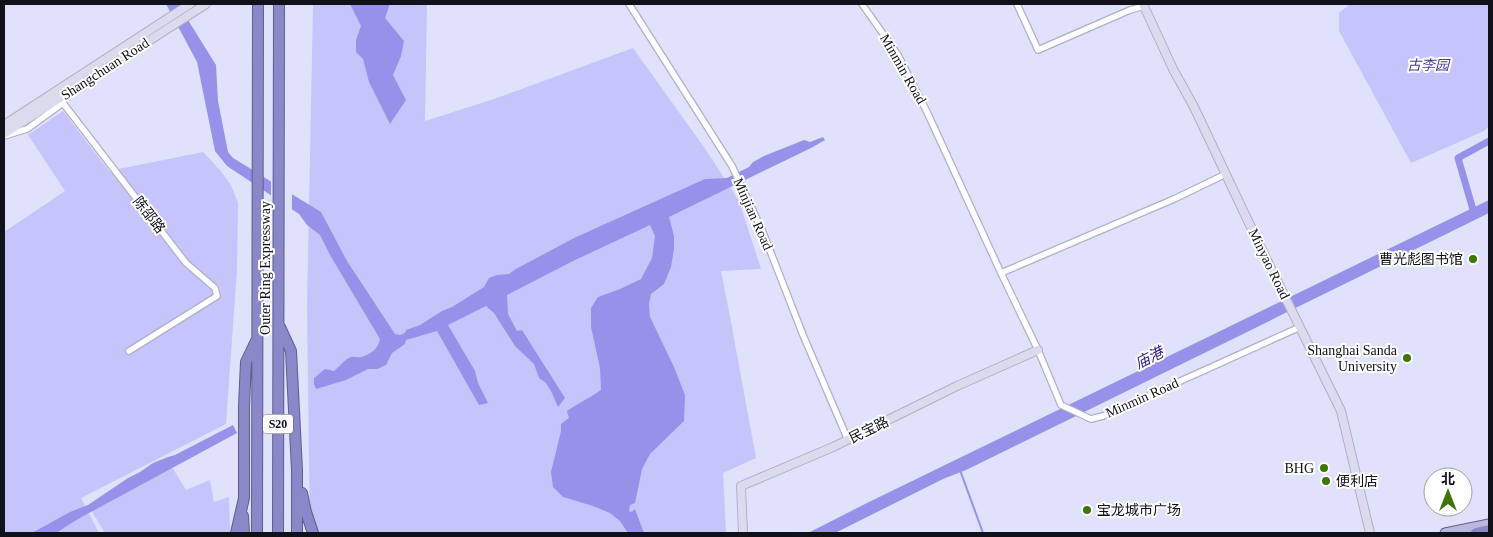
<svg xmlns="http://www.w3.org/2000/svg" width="1493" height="537" viewBox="0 0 1493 537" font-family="'Times New Roman','Noto Sans SC',serif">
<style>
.green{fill:#c5c5fc}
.water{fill:#9692e9}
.pier{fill:#e0e1fb}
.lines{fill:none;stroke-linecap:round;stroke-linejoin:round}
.stream{stroke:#9692e9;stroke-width:2}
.canal{stroke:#9692e9;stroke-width:7}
.street-casing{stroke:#afb0c9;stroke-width:8}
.secondary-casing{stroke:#afb0c9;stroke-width:10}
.primary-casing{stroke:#605e8b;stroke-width:11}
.highway-casing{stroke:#605e8b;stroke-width:12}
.street{stroke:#fff;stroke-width:5.5}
.secondary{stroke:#dcdbee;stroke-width:8}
.primary{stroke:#b9b8de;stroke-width:9}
.highway{stroke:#8a88c8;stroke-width:10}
.poi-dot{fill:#3e7607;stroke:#fff;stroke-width:2}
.labels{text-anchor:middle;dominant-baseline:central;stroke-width:4;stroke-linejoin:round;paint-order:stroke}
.shield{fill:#fff;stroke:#58585f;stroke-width:1}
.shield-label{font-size:12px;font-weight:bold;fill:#11111a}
.park-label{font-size:14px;font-style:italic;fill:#48399d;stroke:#fff}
.street-label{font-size:14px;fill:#11111a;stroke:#fff}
.poi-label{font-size:14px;fill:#11111a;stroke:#fff;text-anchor:end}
.water-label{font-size:15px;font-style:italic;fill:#351f83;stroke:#fff}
</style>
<rect width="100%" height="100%" fill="#e0e1fb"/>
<path class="green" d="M313,4H427L425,121L497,98L633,48L706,150L739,201L761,269L721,271L731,322L756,458L723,473L726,533H310L307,307Z
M1350,4H1489V126L1484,131L1411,163L1339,31V13Z
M63,111L109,171L203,152L219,169L231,185L238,203L237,269L226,424L81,498L99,533H4V232L65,191L28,135Z
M172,467L186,490L210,480L214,502L229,497L230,533H105L91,510Z"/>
<path class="water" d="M166,4H178L216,65L218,101L228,152L233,158L321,212L347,261L395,334L400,335L405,333L406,330L420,325L442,311L452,307L484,287L489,278L497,275L509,274L516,269L574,238L705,179L727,178L749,167L753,162L764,156L804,140L810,142L823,137L825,140L811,148L669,217L674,236V249L671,267L664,284L651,294L649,304L650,317L674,367L685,395L684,421L650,454L642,469L635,503L630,505L629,511L631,512L635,509L644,533H628L620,521L610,513L593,506L563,497L553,487L551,472L561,431V424L569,418L567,411C578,403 590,398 601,390L600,368L591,327V308L598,297L620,289L641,279L652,258L655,236L650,225L573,261L507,295L508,314L517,331L522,330L565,398L558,407L551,391L546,383L539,378L534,364L515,346L494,313L486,306L448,325L475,371L478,383L488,403L479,405L437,331L406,340L405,344L392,353L386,365L377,369H368L346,380L316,389L314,384V378L325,369L334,371C339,367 343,361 349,358C353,355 356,358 361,357C370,355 379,348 380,339L330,255L320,235L307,225L299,214L227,166L215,151L197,62Z
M350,4H390L385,18L404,41L401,56L393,75L406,100L390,124L369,82L363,59L356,52V40L361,26Z
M1489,200V213L966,470L943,479L835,533H808L869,502Z
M233,425L237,433L78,519L56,533H32L70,512L88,505L128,478L140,472L153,463L168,457L175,455Z"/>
<path class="pier" d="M271,178L292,192V212L271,198Z"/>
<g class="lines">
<path class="stream" d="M960,470L983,533"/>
<path class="canal" d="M1474,213L1458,158L1489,141"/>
<g class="street-casing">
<path id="street" d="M629,4L732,166L762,230L803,335L848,440
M862,4L898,55L927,112L1001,273L1174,199L1226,174
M1017,4L1038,50L1130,10L1145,6
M4,136L27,129L63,103L186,263L215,288L217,296L129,351
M1001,273L1038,350L1061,405L1091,419L1103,416L1300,327"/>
</g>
<g class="secondary-casing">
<path id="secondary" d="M1143,4L1173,69L1194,107L1257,240L1341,411L1370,533
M4,125L190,4
M4,134L206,4
M743,533L741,486L833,447L957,386L1038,350"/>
</g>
<g class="primary-casing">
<path id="primary" d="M1445,533L1489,524"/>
</g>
<g class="highway-casing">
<path id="highway" d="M280,327L291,351L297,470V533
M302,493L306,512L313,533
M243,516L244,533
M236,533L244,498V406L246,362L256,341
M257,533L258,4
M278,533L279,4
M1476,533L1489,530"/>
</g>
<use href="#street" class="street"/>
<use href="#secondary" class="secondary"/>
<use href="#primary" class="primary"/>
<use href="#highway" class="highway"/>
</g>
<g class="poi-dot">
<circle cx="1473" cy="259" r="5"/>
<circle cx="1407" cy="358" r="5"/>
<circle cx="1324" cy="468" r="5"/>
<circle cx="1326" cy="481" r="5"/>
<circle cx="1087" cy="510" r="5"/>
</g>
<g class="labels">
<rect class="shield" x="263" y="414.5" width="30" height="19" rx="4"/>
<g class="shield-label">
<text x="278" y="424">S20</text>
</g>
<g class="park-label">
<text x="1428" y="65">古李园</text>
</g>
<g class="street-label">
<text transform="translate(105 69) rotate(-33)">Shangchuan Road</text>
<text transform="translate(903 69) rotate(60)">Minmin Road</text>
<text transform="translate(753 214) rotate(66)">Minjian Road</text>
<text transform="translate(149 215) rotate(52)">陈邵路</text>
<text transform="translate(1269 264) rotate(64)">Minyao Road</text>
<text transform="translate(265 268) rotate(-90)">Outer Ring Expressway</text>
<text transform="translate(1142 398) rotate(-24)">Minmin Road</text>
<text transform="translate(869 430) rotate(-26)">民宝路</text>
</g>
<g class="poi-label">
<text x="1463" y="259">曹光彪图书馆</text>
<text x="1397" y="350">Shanghai Sanda<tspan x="1397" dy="16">University</tspan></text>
<text x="1314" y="468">BHG</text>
<text x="1336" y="481" text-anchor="start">便利店</text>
<text x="1097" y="510" text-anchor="start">宝龙城市广场</text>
</g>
<g class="water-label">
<text transform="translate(1149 358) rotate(-27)">庙港</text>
</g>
</g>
<rect width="1493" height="537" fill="none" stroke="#11111a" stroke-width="10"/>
<g transform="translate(1448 492)"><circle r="24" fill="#ffffff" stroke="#a0a0a3"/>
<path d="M0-4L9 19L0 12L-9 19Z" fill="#3e7607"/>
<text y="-8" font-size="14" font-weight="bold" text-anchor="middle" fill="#11111a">北</text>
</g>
</svg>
